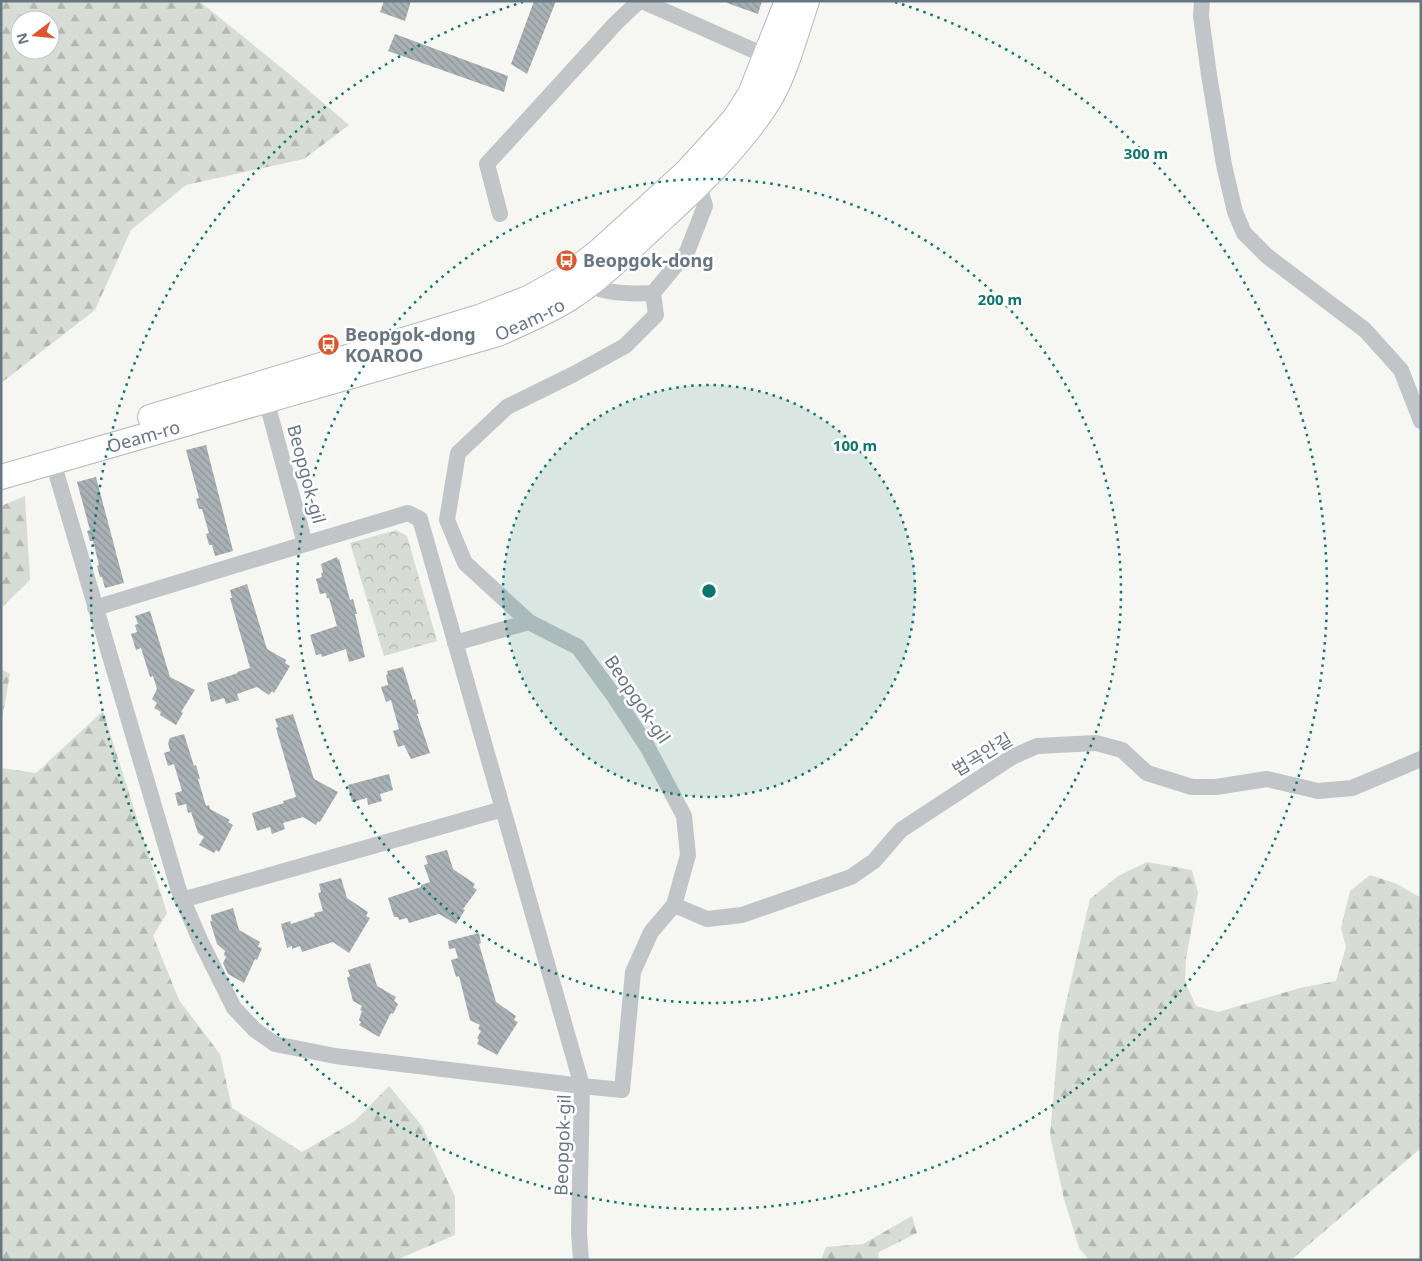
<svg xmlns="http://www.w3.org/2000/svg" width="1422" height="1261" viewBox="0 0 1422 1261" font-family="'Noto Sans','Noto Sans KR',sans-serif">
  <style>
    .forest { fill: url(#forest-firs); fill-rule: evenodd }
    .park { fill: url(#park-crowns) }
    .building { fill: url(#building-back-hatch) }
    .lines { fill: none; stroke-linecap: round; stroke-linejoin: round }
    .secondary-casing { stroke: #b4b9bd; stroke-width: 26 }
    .minor { stroke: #c1c5c8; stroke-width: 16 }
    .secondary { stroke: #fff; stroke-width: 24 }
    .ring { fill: none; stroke: #0f766e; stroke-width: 2.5; stroke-dasharray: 2.5 5 }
    .labels { text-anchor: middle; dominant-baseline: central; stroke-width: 5; stroke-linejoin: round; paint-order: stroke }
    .poi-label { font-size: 18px; font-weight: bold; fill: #667683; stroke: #fff; text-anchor: start }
    .street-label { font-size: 18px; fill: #667683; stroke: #fff }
    .centre { fill: #0f766e; stroke: #fff; stroke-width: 2.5 }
    .ring-label { font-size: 15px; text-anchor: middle; font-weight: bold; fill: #0f766e; stroke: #fff; stroke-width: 5; stroke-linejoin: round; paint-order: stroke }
  </style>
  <defs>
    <pattern id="forest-firs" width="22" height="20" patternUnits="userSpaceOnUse" patternTransform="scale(1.25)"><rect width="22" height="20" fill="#d7ddd4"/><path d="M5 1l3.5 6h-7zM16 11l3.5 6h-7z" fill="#b2b8b1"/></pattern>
    <pattern id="park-crowns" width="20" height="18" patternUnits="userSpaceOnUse" patternTransform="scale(1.25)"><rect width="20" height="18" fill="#d7ddd4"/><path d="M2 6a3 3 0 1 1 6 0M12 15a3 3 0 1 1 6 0" fill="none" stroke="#b2b8b1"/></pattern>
    <pattern id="building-back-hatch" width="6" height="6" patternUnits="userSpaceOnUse" patternTransform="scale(1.25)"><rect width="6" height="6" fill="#a9b1b5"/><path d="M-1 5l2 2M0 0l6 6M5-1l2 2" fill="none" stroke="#8d9599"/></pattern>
  </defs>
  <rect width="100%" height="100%" fill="#f6f6f3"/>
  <path class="forest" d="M1,1H199L293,77L349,125L304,159L186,185L131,230L95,310L1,383ZM20,20H50V50H20Z
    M25,496L30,580L1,608V506Z
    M1,669L10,674L1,724Z
    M103,711L167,913L153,936L179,1000L220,1054L232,1108L302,1152L355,1121L389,1086L422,1126L455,1197V1235L396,1260H1V768L36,773Z
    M1147,862L1192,870L1198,893L1186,958L1185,982L1196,1006L1218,1012L1300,988L1336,981L1346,947L1341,928L1350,891L1370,875L1397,884L1421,898V1148L1291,1260H1089L1079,1248L1064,1199L1050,1135L1059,1033L1090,899L1118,876Z
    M912,1216L917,1233L879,1252L878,1260H821L826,1247L863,1244Z"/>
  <path class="park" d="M396,530L407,536L437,641L384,656L350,543Z"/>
  <path class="building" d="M384,1H411L405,21L380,12Z
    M534,1H556L527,74L511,64Z
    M728,1H762L758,14L727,3Z
    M395,34L508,76L504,92L388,51Z
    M206,445L233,551L215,556L212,545H209L206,534L209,533L202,509H199L196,499L199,498L186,450Z
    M96,477L124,583L105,588L102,577H100L97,566L99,565L93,541H90L87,531L90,530L77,482Z
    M337,557L338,560L339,559L350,600L353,599L357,614H355L365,657L349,662L346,649L322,657L321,654L316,655L310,635L337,626L329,598H327L326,593L320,594L316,579L322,577L321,573L323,572L321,564Z
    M247,584L267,649L286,660L285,663L290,666L274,693L272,691L269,695L257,687L237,694L239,700L226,704L224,698L211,702L207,683L238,673L237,672L250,668L230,598H232L230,590Z
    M150,611L170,677L195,690L181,712L183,713L176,725L160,715L161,712L154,708L157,703L152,699L157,689L153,676L150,677L141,648L136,650L131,634L137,632L135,625L138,624L135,616Z
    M403,667L413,700L415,699L419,714H417L430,753L411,759L404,745L398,747L393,731L399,729L391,700L386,702L381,687L388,685L386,675L388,674L387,671Z
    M293,714L314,779L338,792L320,822L318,821L316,825L303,817L283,823L285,829L272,834L270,827L257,831L252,813L284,803L283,801L296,797L276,728L278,727L275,719Z
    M184,734L194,766L196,765L200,779H198L206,806L209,805L210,809L230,820L228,822L233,825L219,852L216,850L214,853L199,845L204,837L198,833L191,812L188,813L186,804L178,806L175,793L182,791L174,764L168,766L164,753L170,751L168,743L170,738Z
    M389,774L393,790L380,794L382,801L368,805L367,798L352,802L348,785Z
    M447,850L453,869L475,884L473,887L477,890L463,909L465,910L456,924L439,914L409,923L407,918L399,920L398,917H394L388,898L421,887V885L430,882L424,865L428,864L425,856Z
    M341,878L347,898L368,912L366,916L370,918L349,953L333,942L302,952L300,946L292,949V946L287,948L281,924L290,921L291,924L315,916L314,913L323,911L318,893L321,892L319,884Z
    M233,908L239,930L260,942L258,947L262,948L257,960L255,959L244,983L228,974L223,963L226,957L224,955L225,951L217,944L210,921H212L211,915Z
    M479,933L481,943L479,944L496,1002L516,1016L514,1020L518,1022L497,1055L477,1044L479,1040L477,1038L481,1031L478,1029L480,1025L470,1020L459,976L456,977L451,960L458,958L455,948L449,949L448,941Z
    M370,963L377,986L396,997L394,1001L398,1004L393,1014L391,1013L379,1037L359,1025L361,1022L359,1020L362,1011L360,1010L362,1006L353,1001L347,978L350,976L348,970Z"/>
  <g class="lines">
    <defs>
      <g id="secondary">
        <path d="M150,417L479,317L528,298L564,278L600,250L686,172L734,119L750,94L787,1"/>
        <path id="s1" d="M1,477L498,334C522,323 547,313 569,299C600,279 627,252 654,227C695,189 738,150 769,101C786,73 796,33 807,1"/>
      </g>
    </defs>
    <use href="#secondary" class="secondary-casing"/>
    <path class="minor" d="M642,1L766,56
      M1202,1L1201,16L1209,75L1224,165L1235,212L1244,233L1267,256L1365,330L1401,370L1421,421
      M500,214L487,164L615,24L639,1
      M583,279C597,295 634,294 653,293
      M53,462L179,891L200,940L234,1008L255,1030L275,1044L335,1056L582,1086L420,519L408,513L305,544L264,392
      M95,608L305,544
      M529,622L465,563L447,520L458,453L507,407L574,374L625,346L656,315L653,293L687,252L705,206L699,185L693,179
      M455,643L529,622L578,647L614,696L648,748L684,816L688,855L674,905L651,932L633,972L622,1090L582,1086L579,1233L581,1260
      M182,900L503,809
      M674,905L707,919L742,915L851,877L874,861L901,830L1012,757L1037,746L1096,743L1122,750L1147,773L1192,787H1216L1267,779L1318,791L1352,788L1421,759"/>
    <use href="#secondary" class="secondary"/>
  </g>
  <circle cx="709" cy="591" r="206" fill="#0f766e" fill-opacity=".12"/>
  <g class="ring">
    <circle cx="709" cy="591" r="206"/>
    <circle cx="709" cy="591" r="412"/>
    <path d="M895 2A618 618 0 1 1 523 2"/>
  </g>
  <defs>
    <symbol id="bus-disc" viewBox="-11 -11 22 22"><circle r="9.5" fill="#db582e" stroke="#fff"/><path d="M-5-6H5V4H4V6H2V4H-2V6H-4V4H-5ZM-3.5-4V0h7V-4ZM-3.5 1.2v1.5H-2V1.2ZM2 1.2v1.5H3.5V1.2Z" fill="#fff"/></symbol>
  </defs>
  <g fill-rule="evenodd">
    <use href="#bus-disc" x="554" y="248" width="25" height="25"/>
    <use href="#bus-disc" x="316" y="332" width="25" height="25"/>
  </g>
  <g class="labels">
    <g class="poi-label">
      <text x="583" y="260">Beopgok-dong</text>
      <text x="345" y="334">Beopgok-dong<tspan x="345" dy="21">KOAROO</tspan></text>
    </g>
    <g class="street-label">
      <text stroke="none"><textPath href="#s1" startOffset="552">Oeam-ro</textPath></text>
      <text stroke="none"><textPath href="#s1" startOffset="148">Oeam-ro</textPath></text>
      <text transform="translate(307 474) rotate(75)">Beopgok-gil</text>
      <text transform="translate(638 699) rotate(56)">Beopgok-gil</text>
      <text transform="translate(982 754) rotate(-31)">법곡안길</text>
      <text transform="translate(562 1145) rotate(-88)">Beopgok-gil</text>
    </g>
  </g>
  <circle cx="709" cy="591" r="8" class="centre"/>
  <g class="ring-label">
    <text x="1146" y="159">300 m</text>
    <text x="1000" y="305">200 m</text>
    <text x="855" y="451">100 m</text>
  </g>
  <rect width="1422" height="1261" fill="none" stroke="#667683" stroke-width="5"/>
  <g transform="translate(35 35) rotate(254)"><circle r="24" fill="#ffffff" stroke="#c2c8cd"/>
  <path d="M0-4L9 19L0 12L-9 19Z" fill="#db582e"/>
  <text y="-8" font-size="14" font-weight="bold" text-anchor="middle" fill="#667683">N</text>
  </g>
</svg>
